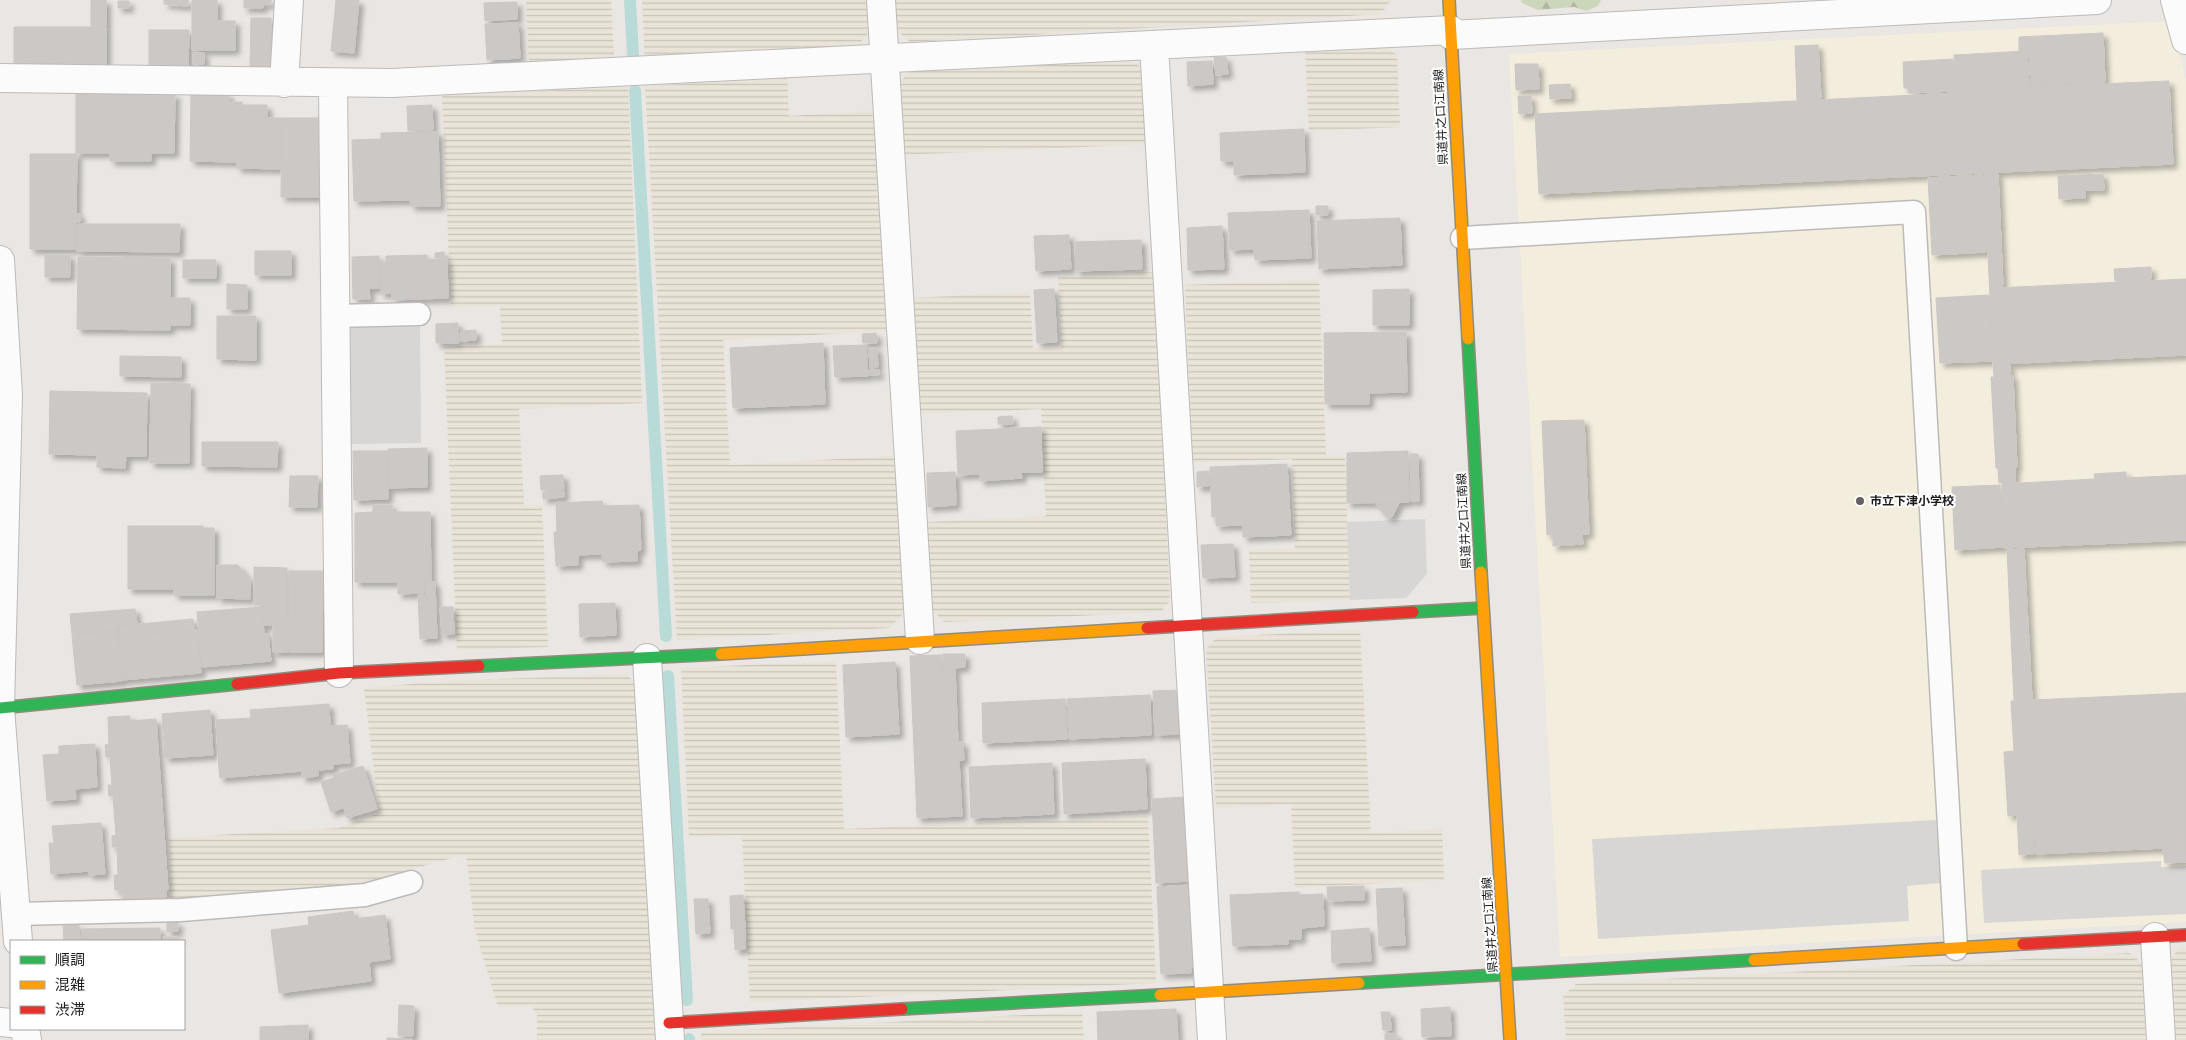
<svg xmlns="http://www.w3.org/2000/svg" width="2186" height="1040" viewBox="0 0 2186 1040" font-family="Helvetica,'Noto Sans JP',sans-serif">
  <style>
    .education { fill: #f3edde }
    .farmland { fill: url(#farmland-rules) }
    .forest { fill: url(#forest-firs) }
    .parking { fill: #d7d6d4 }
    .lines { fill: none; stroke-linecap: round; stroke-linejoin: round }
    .stream { stroke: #b9dbd8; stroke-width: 12 }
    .building { fill: #ccc8c6; stroke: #ccc7c5; filter: url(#shadow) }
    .lane-casing { stroke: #bcbbba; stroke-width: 25 }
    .street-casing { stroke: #bcbbba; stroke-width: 30 }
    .fast-casing { stroke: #918c7d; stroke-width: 14 }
    .slow-casing { stroke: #918c7d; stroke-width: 14 }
    .jam-casing { stroke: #918c7d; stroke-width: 14 }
    .lane { stroke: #fcfbfb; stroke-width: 22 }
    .street { stroke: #fcfbfb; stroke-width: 28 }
    .fast { stroke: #30b455; stroke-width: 11 }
    .slow { stroke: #ff9f0a; stroke-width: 11 }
    .jam { stroke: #e5322d; stroke-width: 11 }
    .poi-dot { fill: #636261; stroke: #fff; stroke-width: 2 }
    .labels { text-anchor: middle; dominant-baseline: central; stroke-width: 4; stroke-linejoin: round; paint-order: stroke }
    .street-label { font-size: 12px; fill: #1b1b1b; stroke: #fff }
    .poi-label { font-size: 12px; font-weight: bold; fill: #1b1b1b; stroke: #fff; text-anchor: start }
  </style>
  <defs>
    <pattern id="farmland-rules" width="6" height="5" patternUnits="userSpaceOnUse" patternTransform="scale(1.25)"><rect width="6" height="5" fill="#e9e4d7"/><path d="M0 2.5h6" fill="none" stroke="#c7c3b8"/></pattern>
    <pattern id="forest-firs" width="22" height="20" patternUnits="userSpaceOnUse" patternTransform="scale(1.25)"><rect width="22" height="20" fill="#ccd6ba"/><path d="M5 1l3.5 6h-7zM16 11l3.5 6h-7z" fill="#afb79f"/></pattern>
    <filter id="shadow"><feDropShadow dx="4.5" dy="4.5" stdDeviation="2.5" flood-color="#0004"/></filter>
  </defs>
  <rect width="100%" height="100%" fill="#e9e6e3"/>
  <path class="education" d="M2171,21L2186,80V922L1560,957L1509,54Z"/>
  <path class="farmland" d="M526,0H611L614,58L529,62Z
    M642,0H868L870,31L854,50L645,62Z
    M892,0H1391L1381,14L910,42L894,28Z
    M1383,44L1397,55L1400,127L1309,131L1305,48Z
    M1131,58L1144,71L1147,144L902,155L899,84L912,68Z
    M787,78L789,116L875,111L888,331L723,340L730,465L895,456L904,613L889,628L677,640L645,86Z
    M628,87L642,403L519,409L524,505H542L548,647L457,650L444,347L502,344L500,305L451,307L442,95Z
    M1155,272L1170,601L1161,612L944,622L930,607L927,522L1046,516L1041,409L918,414L913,298L1030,292L1033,349L1061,348L1058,276Z
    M1319,280L1326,455H1345L1350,600L1251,603L1249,550L1295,548L1292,459L1192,463L1185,285Z
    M1360,630L1371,833L1442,829L1444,880L1295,888L1291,804L1216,808L1206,649L1217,637Z
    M836,661L844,829L1148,816L1156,983L750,1002L742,835L689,837L681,668Z
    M627,674L636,685L659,1040H537V1014L531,1006L498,1007L475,931L466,854L359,884L170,900L169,838L338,828L379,813L364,688L447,681Z
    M2179,948H2186V1040H2174L2169,962Z
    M2130,953L2142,964L2146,1040H1566L1563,996L1576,984Z
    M1082,1012L1084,1040H701V1032Z"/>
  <path class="forest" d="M1521,0H1601L1598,6L1586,11L1574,7L1538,10L1522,3Z"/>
  <path class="parking" d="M420,327L421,443L351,444L350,328Z
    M1425,519L1427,574L1406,598L1350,600L1347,522Z
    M1936,820L1940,883L1907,886L1909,921L1598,939L1592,839Z
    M2161,861V867L2186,866V914L1984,923L1981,870Z"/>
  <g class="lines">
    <path class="stream" d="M630,0L633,55
      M635,91L666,636
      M668,676L687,1000
      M689,1039V1040"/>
  </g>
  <path class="building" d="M91,0H106V26H91Z
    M164,0H188V6L164,4Z
    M192,0H217V21H235V50H192Z
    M244,0H271V4H263V8H244Z
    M336,0H359L354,53L331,51Z
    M118,1H129V8H118Z
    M517,2V19L485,21L484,3Z
    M251,18H271V67H250Z
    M518,23L520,58L487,60L485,24Z
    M14,27H106V64H14Z
    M149,30H189L188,68H149Z
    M2103,33L2105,82L2031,85L2029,50L2019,51V37Z
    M1818,45L1821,98L1797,100L1795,46Z
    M2027,51L2029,87L2169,81L2173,164L1539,194L1535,114L1956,93L1954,55Z
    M193,53H204V64H193Z
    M1214,57H1226L1228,74L1216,75Z
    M1953,59L1954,91L1909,93L1908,88H1904L1903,62Z
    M1212,61L1213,84L1188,86L1187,62Z
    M1515,64H1538L1539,89L1516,90Z
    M1570,84L1571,98L1550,99L1549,85Z
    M76,93L175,94L174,153H151V161H110V153H76Z
    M191,93L229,94V102H242V105H267V118H281V169L237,168V162L190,161Z
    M1518,96H1531L1532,113L1519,114Z
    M432,105L433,130L408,131L407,106Z
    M282,118H321V197H281Z
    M1304,129L1305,172L1234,175V161H1221L1220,133Z
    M438,132L440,206H411L410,200L354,201L352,140L381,139V133Z
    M30,154H77L76,214H80V222H76V249H30Z
    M1998,174L2003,286L1995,287L1999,366L2010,365V376H2013L2017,467H2015V482L1999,483L1998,468H1996L1991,377H1994L1984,175Z
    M2103,174L2104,190H2085V198L2059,199L2058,176Z
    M1983,175L1986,252L1932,255L1928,178Z
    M1316,206H1328V215H1316Z
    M1309,210L1311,258L1255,260L1254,249L1230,250L1228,213Z
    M1400,218L1402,265L1319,269L1317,221Z
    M78,224H180L179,252L77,251Z
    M1222,226L1224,269L1188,270L1187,228Z
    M1069,235L1071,269L1036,271L1034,236Z
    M1141,240L1142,269L1076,271L1075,242Z
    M255,251H291V275H255Z
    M444,252V258H435V253Z
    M45,255H70V277H45Z
    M427,255V260L447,259L448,298L392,300V293L381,294L380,262H386V256Z
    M379,256L380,288H369L370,299H353L352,257Z
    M78,257L170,258V330L77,329Z
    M183,260H216V278H183Z
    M2151,267V279L2115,281L2114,269Z
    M2186,279V355L2000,364L1996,288Z
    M227,284L247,285V309H227Z
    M1054,289L1057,342L1037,343L1034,290Z
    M1409,289V325H1373V290Z
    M1989,295L1992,361L1940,363L1936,298Z
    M171,298H190V325H171Z
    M217,316H256V360L217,359Z
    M458,323L459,343H436V324Z
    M476,330V340L461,341V331Z
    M1406,332L1407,392L1369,393V404H1325L1324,333Z
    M876,333L877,343H863L862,334Z
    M823,343L825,404L733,408L730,348Z
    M866,345L868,376L835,377L833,346Z
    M869,348H877L878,367L870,368Z
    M120,356L181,357V377L120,376Z
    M869,370H879V375H869Z
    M151,383L190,384L189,463H150Z
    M50,391L147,393L146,456H126L125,468L97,467V455L49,454Z
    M1012,416L1013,424H998V417Z
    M1584,420L1589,534H1582L1583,544L1553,546V535H1547L1542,421Z
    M1041,427L1042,472H1021L1022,478L980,481V474L958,475L956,431Z
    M202,442H278L277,467L202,466Z
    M427,448V487L389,488L388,449Z
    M353,451H388V499L354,500Z
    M1408,451L1409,502L1347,503V453Z
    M1410,454H1418L1419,501H1411Z
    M1287,464L1291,535L1243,537V525L1216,526V517H1212L1210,467Z
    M1209,471V486L1197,487V472Z
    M955,472L956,505L928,507L927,473Z
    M2126,472V478L2186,475V540L2004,548L2002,484L2095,479L2094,474Z
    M563,475L564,490H541L540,476Z
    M290,476H318L317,507H289Z
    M2000,485L2003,547L1955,550L1952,487Z
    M564,491V497L543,499V492Z
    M602,501L603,506L639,505L641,550L637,551V561L603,562L602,554L578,555V565L556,566L554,532H557L556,503Z
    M1399,503L1392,517H1387L1376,504Z
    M373,505H392V512H430L431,582H424V593L398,594V582H355V513L373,512Z
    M128,526H203V528H214V595H174V589H128Z
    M1233,544L1235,577L1203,578L1201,545Z
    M2024,549L2032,699L2014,700L2007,550Z
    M217,565H238L250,580V599L217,598Z
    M254,567L287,568V617H264V605H254Z
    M289,571H323L322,652H289Z
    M425,582H435L437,638L420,639L418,595H426Z
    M615,603L616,635L580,637L579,604Z
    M262,607L264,634H268L271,661L202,667L197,612Z
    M440,607H453L454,634H442Z
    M135,609L137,623L117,625V630L72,634L70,614Z
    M264,618H288V625H264Z
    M193,619L194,630L119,636L118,626Z
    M273,625H288V652H273Z
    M197,630L201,673L122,680L119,637Z
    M117,631L122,681L77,685L72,635Z
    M943,654H965V667L944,669Z
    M942,655V670L955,669L958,742H963L964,760H959L962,816L917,818L910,656Z
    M895,662L899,734L846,737L843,665Z
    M1181,690L1183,734L1155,735L1153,691Z
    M2186,693V697L2028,705L2034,854L2019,855L2017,815L2008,816L2004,752L2014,751L2011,701Z
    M1150,695L1151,735L1069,739L1067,699Z
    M2186,698V847L2036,854L2029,706Z
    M1065,699L1067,739L983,743L982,703Z
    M329,704L330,726L347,725L350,763L333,764V769L318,770V776L302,778V771L255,775L254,766L219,769L216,720L251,718L250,710Z
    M210,710L213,755L165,758L162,714Z
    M130,716V721L156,719L168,890L120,894V890H115L114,875H118L117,847H112V836L116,835L113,796H109L108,785H112L110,757H106L105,745L109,744L108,717Z
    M95,744L97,787L75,789L76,799L47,801L43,755L59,754V746Z
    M1145,759L1147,809L1064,814L1062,763Z
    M1052,763L1054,814L971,818L969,767Z
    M254,766V775L220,778L219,769Z
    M363,766L377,809L347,818L333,775Z
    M333,778L343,808L331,812L321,782Z
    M1185,797L1189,881L1156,883L1152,799Z
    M101,823L105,874L89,875V871L51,874L49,843H54L52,826Z
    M2186,848V862L2165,863L2163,849Z
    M1192,885L1196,967H1191V973L1161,974L1157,887Z
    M1364,886V900L1328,901L1327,887Z
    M1402,888L1405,945L1379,946L1376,889Z
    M166,891V897L124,900L123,895Z
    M1299,892V895L1323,894L1324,926L1301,928V939H1288V944L1233,946L1230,895Z
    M743,895L745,928L731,929L730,896Z
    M694,899H708L710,933L696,934Z
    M353,911L354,919L385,915L390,959L369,962L371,981L279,993L271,930L309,925L308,917Z
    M167,922H178V931L167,932Z
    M79,925L80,941H64L63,926Z
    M160,928V941H82V929Z
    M1369,928L1371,961L1332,963L1331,931Z
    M745,929V949L735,950L734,930Z
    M163,937H178V941H163Z
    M399,1005L414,1006L413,1036H398Z
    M1450,1007L1451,1036L1422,1037L1421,1009Z
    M1176,1009L1178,1040H1098L1097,1012Z
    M1381,1012H1390L1391,1030H1383Z
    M308,1025V1040H260V1027Z
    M1385,1034H1396L1397,1040H1385Z
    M387,1038L412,1039V1040H387Z"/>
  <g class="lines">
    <defs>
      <path id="lane" d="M1462,238L1914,212L1956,949
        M335,316L419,314
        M16,914L181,910L365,895L411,882"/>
      <path id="street" d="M881,0L920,640
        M2175,0L2186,40
        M1451,35L2097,0
        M1154,45L1212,1040
        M0,78L392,83L1451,30
        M284,83L289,0
        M333,84L339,673
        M0,260L8,395L0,708L18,941
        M647,658L670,1040
        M2155,937L2161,1040
        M0,1022L11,1023
        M25,1029L27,1040"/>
      <path id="fast" d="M1468,339L1481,572
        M1413,612L1483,608
        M479,666L721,654
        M0,708L237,684
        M1359,983L1754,960
        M902,1009L1160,995"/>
      <path id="slow" d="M1449,0L1468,339
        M1481,572L1510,1040
        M721,654L1147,628
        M1754,960L2023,944
        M1160,995L1359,983"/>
      <path id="jam" d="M1147,628L1413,612
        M237,684L339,673L479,666
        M2023,944L2186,935
        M669,1023L902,1009"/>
    </defs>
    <use href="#lane" class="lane-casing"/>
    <use href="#street" class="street-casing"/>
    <use href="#fast" class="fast-casing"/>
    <use href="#slow" class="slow-casing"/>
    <use href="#jam" class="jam-casing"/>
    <use href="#lane" class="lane"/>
    <use href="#street" class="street"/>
    <use href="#fast" class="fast"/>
    <use href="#slow" class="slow"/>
    <use href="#jam" class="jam"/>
  </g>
  <circle class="poi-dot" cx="1860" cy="501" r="5"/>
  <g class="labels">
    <g class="street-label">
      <text transform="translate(1441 117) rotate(-93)">県道井之口江南線</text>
      <text transform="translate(1464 521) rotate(-93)">県道井之口江南線</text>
      <text transform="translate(1490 925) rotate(-94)">県道井之口江南線</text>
    </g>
    <g class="poi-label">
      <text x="1870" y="501">市立下津小学校</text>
    </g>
  </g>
  <rect x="10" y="940" width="175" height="90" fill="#ffffff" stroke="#a4a4a4"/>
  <rect x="20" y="956" width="25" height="8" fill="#30b455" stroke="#a4a4a4"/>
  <text x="55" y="965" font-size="15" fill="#1b1b1b">順調</text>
  <rect x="20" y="981" width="25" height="8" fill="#ff9f0a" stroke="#a4a4a4"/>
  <text x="55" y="990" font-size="15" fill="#1b1b1b">混雑</text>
  <rect x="20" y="1006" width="25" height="8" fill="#e5322d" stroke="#a4a4a4"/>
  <text x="55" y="1015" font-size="15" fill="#1b1b1b">渋滞</text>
</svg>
